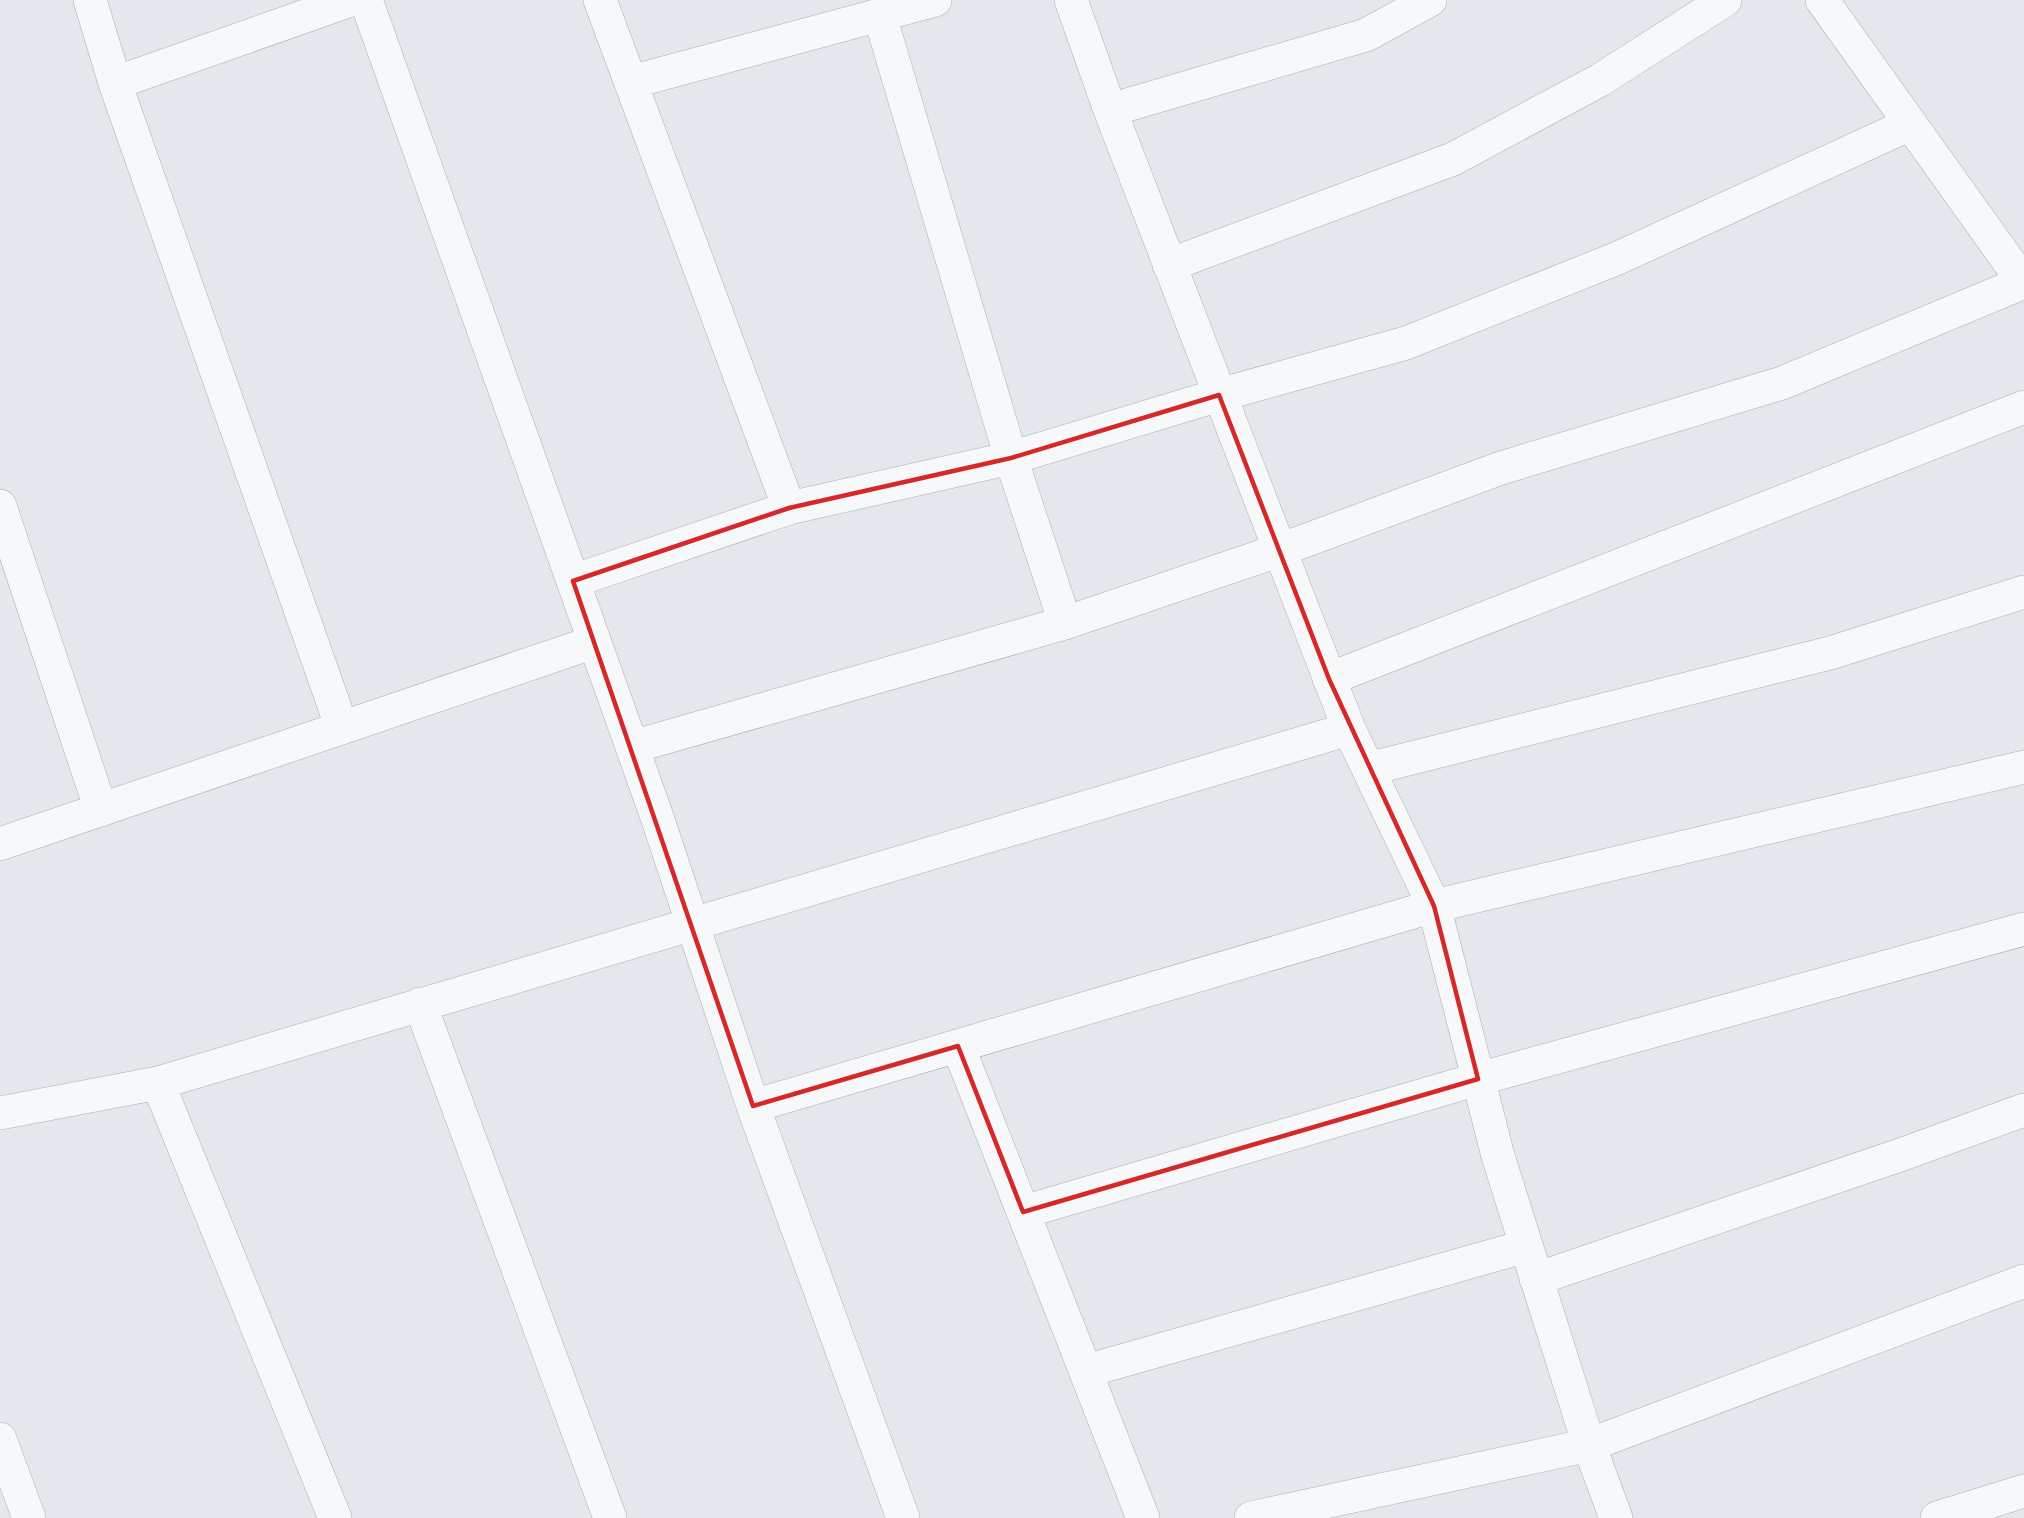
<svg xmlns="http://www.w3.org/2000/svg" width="2024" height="1518" viewBox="0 0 2024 1518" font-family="Overpass,sans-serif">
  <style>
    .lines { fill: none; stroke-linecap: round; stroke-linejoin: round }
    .minor-casing { stroke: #a9aeb7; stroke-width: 34 }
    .minor { stroke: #f7f8fa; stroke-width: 33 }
    .marked { fill: none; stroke: #d62828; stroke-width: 4.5; stroke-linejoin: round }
  </style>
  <rect width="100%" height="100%" fill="#e4e7ec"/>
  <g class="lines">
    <defs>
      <path id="minor" d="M90,0L115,83L342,728
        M366,0L657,817L753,1106L903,1518
        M600,0L789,508
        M1822,0L2024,283
        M880,16L1011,458L1065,623
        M631,82L935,0
        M115,83L351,0
        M1110,110L1366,35L1430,0
        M1169,265L1453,159L1600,80L1725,0
        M0,506L101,810
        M573,581L789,508L1011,458L1219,395L1406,343L1618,258L1908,125
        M1329,679L2024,407
        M1349,729L1434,906L1498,1156L1589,1445L2024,1281
        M632,747L1065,623L1280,550L1501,468L1782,383L2024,282
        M1368,769L1830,653L2024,592
        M0,844L594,642
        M420,1004L610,1518
        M958,1046L1143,1518
        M158,1083L335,1518
        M753,1106L1434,906L2024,767
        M0,1113L158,1083L1349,729L1110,110L1071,0
        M1023,1212L1478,1079L2024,929
        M1536,1279L1903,1154L2024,1110
        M1086,1371L1526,1246
        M0,1439L29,1518
        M1251,1518L1589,1445L1616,1518
        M1937,1518L2024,1491"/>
    </defs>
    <use href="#minor" class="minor-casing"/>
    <use href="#minor" class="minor"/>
  </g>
  <path class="marked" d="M1219,395L1329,679L1434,906L1478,1079L1023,1212L958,1046L753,1106L573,581L789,508L1011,458Z"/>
</svg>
